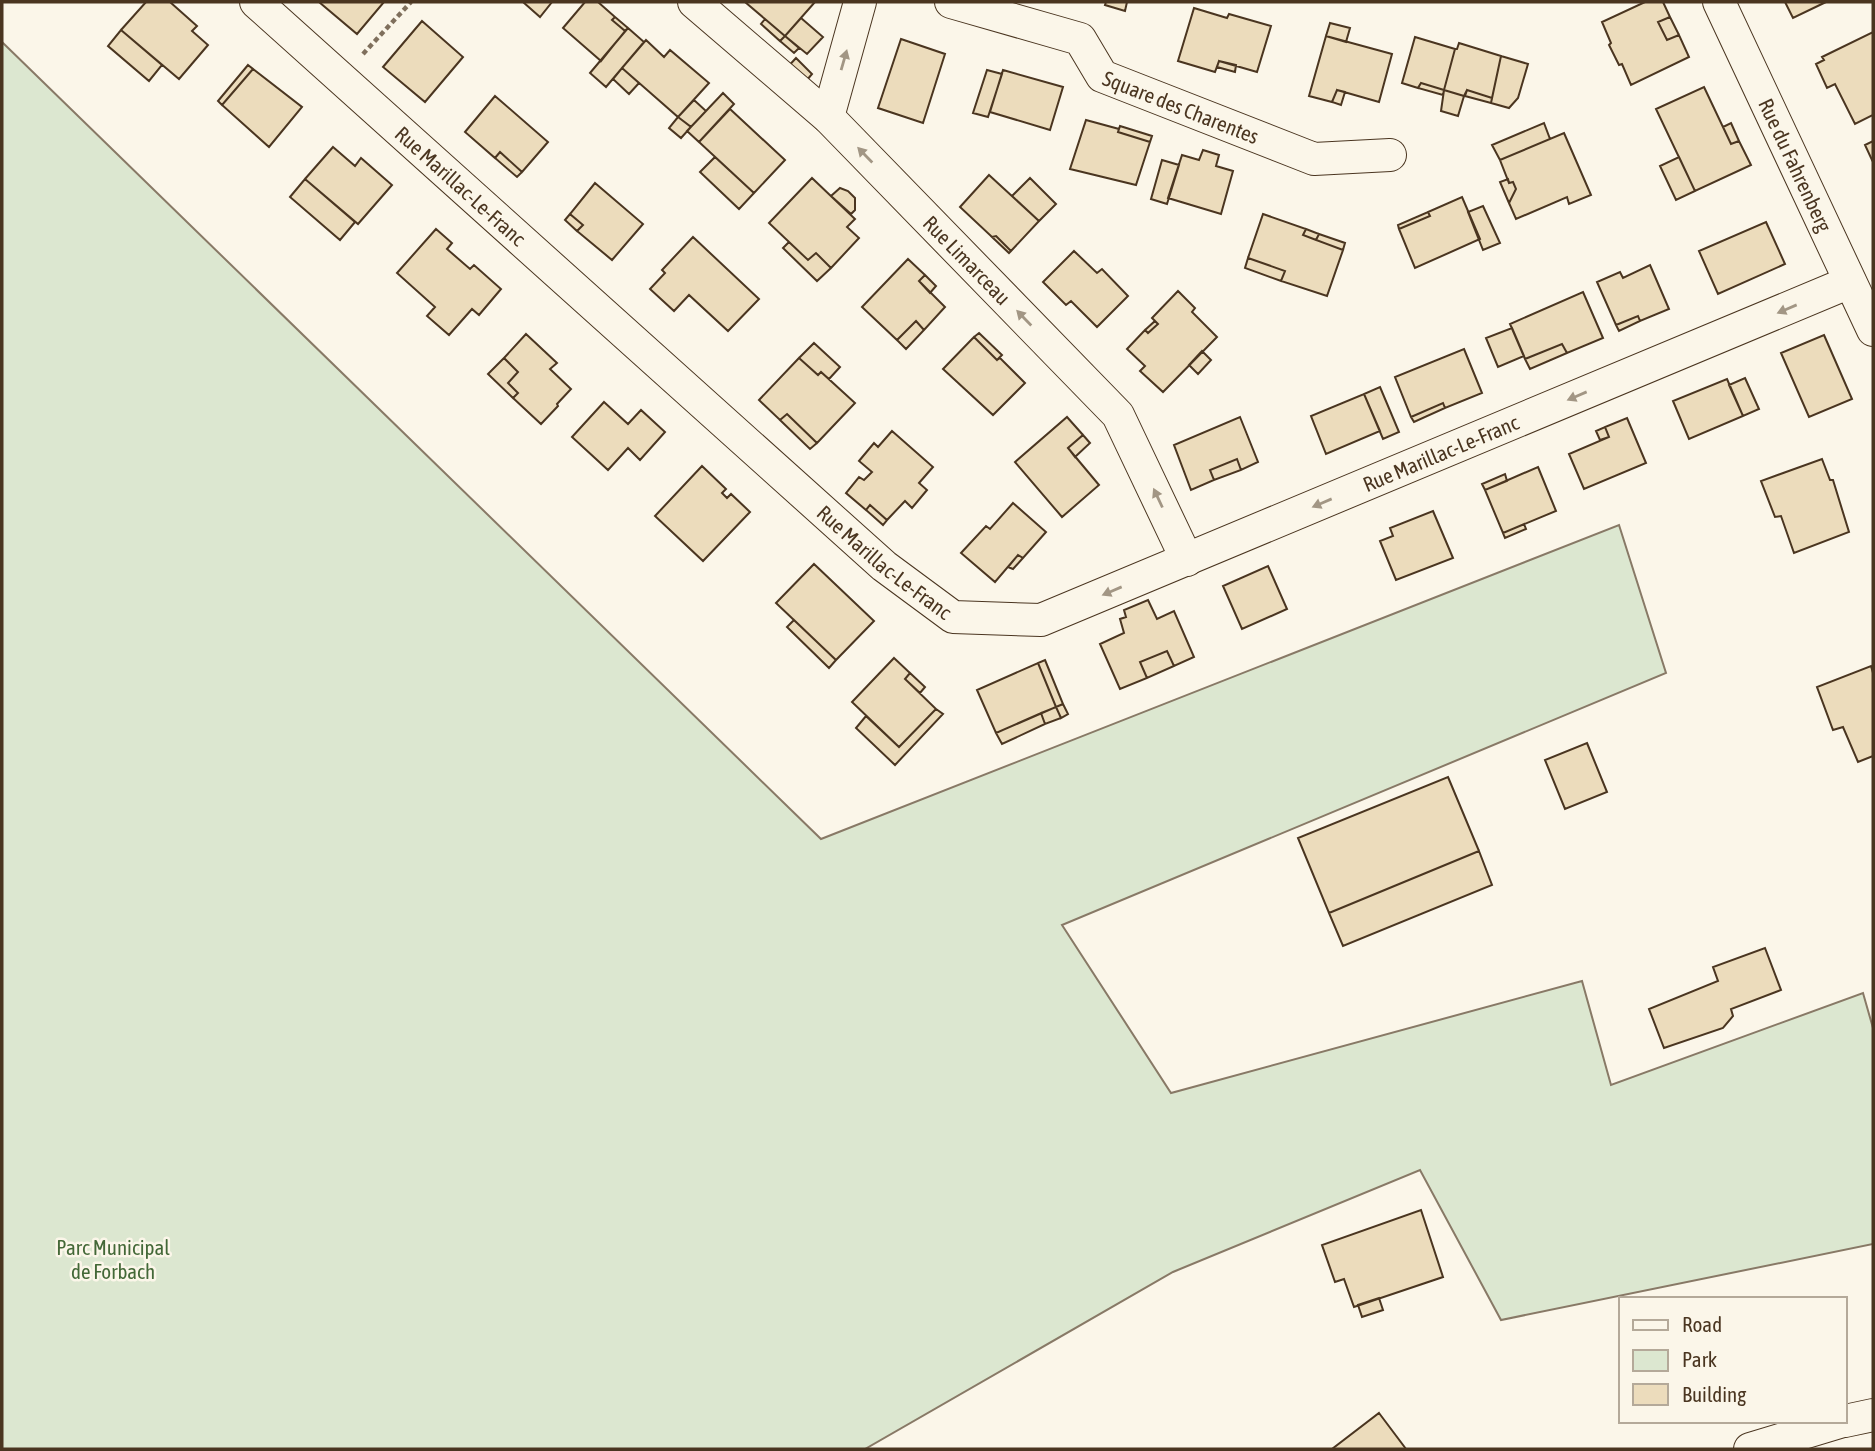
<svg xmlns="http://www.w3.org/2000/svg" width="1875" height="1451" viewBox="0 0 1875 1451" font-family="'Asap Condensed',sans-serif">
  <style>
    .green { fill: #dce7d0; stroke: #887966; stroke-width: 2 }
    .building { fill: #ecdcbc; stroke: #4a3520; stroke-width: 2 }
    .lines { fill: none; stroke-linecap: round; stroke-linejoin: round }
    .street-casing { stroke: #4a3520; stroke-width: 34 }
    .path { stroke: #7f6f5c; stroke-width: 4.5; stroke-dasharray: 5 3.5; stroke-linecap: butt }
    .street { stroke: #fbf6e9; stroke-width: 32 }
    .oneway { fill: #a29684 }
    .labels { text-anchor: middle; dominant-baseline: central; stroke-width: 5; stroke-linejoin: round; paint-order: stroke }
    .street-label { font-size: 21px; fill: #4a3520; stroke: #fbf6e9 }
    .park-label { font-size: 21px; fill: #436837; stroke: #fbf6e9 }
  </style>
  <rect width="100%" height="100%" fill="#fbf6e9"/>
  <path class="green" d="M2,42L821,839L1619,525L1666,673L1062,925L1171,1093L1582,981L1611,1085L1863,993L1873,1028V1244L1501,1320L1420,1170L1173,1272L865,1449H2Z"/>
  <path class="building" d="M146,2H170L197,26L192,31L208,45L179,79L121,30Z
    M319,2H384L357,34Z
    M523,2H552L540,17Z
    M585,2H598L615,17L612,20L625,31L601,61L563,28Z
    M745,2H815L785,36Z
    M1106,2H1127L1125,11L1105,5Z
    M1645,2H1663L1670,17L1658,22L1667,40L1679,35L1689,57L1631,85L1622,64L1619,65L1609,45L1611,43L1602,22Z
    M1785,2H1826L1793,18Z
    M1194,8L1227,18L1229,14L1271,26L1257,72L1219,61L1215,72L1178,61Z
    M615,17L628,28L625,31L612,20Z
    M1670,17L1679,35L1667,40L1658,22Z
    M801,18L823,37L807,54L785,36Z
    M765,19L785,36L780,41L761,24Z
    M422,21L463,57L425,102L383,67Z
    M1330,23L1350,28L1346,42L1326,36Z
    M628,28L644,42L606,87L590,73Z
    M121,30L162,65L149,81L108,46Z
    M1873,32V115L1855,124L1835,84L1827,88L1816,64L1824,60L1822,57Z
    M785,36L799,48L794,53L780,41Z
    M1326,36L1392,54L1379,102L1337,90L1332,102L1309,96Z
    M1415,37L1455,49L1444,90L1421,83L1418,88L1402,83Z
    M901,39L945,54L923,123L878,108Z
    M646,40L664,57L670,50L709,83L678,117L622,68Z
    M1459,43L1501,56L1492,98L1467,90L1464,96L1444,90L1455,49H1457Z
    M1501,56L1528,64L1518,98L1509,108L1491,103Z
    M796,58L812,74L802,86L784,71Z
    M1219,61L1236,65L1235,72L1217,67Z
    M248,65L253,69L222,105L218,101Z
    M622,68L639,83L629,94L613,79Z
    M253,69L302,107L269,147L222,105Z
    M987,70L1002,74L988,117L973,113Z
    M1003,70L1063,87L1050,130L990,112Z
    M1421,83L1444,90L1443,95L1418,88Z
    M1704,87L1731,144L1739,141L1751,165L1695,191L1656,109Z
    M1337,90L1345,92L1341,105L1332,102Z
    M1444,90L1464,96L1458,116L1441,111Z
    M1467,90L1492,98L1491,103L1465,96Z
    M723,93L734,104L699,142L687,131Z
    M495,96L548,142L522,172L500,152L495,158L465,132Z
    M694,100L706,111L691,127L678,117Z
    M730,109L785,160L754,193L699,142Z
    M678,117L691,127L681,138L669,128Z
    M1086,120L1119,129L1118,132L1150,142L1136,185L1070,169Z
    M1544,123L1550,139L1500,160L1492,145Z
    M1731,123L1739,141L1731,144L1723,127Z
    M1120,126L1152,136L1150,142L1118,132Z
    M1564,133L1591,195L1569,204L1567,197L1516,219L1509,203L1516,189L1513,182L1509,183L1500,160Z
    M1873,141V159L1872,160L1865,145Z
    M333,147L355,166L361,158L392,185L358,224L305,179Z
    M1203,150L1219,155L1216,166L1233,171L1221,214L1168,198L1182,155L1199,160Z
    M500,152L522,172L517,177L495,158Z
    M715,157L754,193L739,209L700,172Z
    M1679,157L1695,191L1676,200L1660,166Z
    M1162,160L1179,165L1167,204L1151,199Z
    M989,175L1039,221L1011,251L996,236L992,237L960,207Z
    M812,178L855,219L847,227L859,238L831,268L816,253L808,260L769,223Z
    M1030,178L1056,204L1039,221L1012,196Z
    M305,179L355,222L340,240L290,197Z
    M1508,179L1509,183L1513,182L1516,189L1509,203L1500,182Z
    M595,183L643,224L612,260L577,231L583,225L570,214Z
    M840,188L848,191L855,198V210L851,214L831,196Z
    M1462,197L1480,239L1415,268L1399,229L1430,216L1428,212Z
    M1483,206L1500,243L1483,250L1468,212Z
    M1428,212L1430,216L1399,229L1398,225Z
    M570,214L583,225L577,231L565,220Z
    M1263,214L1306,229L1303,235L1343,250L1327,296L1281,281L1285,271L1248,258Z
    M1766,222L1785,264L1718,294L1699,251Z
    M436,229L452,243L447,249L470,269L474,265L501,289L479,315L472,309L449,335L427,316L435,307L397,273Z
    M1306,229L1319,234L1316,240L1303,235Z
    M1319,234L1345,243L1343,250L1316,240Z
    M996,236L1011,251L1009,253L992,237Z
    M693,237L759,299L728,331L689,295L674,311L650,289L665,273L662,270Z
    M789,242L808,260L816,253L831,268L817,281L783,248Z
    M1074,251L1097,273L1102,269L1128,296L1097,327L1071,301L1066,305L1043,282Z
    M1248,258L1285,271L1281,281L1245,268Z
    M908,259L925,275L919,281L945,307L924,330L916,321L897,340L862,307Z
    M1650,265L1669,309L1640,321L1638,316L1616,325L1597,282L1620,272L1623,278Z
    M925,275L936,286L930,293L919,281Z
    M1178,291L1195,308L1192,312L1217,337L1163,392L1140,371L1145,366L1127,349L1145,330L1148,333L1158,324L1152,318Z
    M1583,292L1603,338L1567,353L1562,344L1525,359L1510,324Z
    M1638,316L1640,321L1619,331L1616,325Z
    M916,321L924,330L906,349L897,340Z
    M1155,321L1158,324L1148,333L1145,330Z
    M1512,328L1524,356L1498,367L1486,338Z
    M979,333L1002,355L997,360L974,337Z
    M526,334L557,363L550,369L571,389L557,404L558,406L541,424L513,398L518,393L508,383L518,372L504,358Z
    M1824,335L1852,399L1809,417L1781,353Z
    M974,337L997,360L1000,358L1025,383L993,415L943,369Z
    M814,343L840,367L829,379L821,372L818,375L799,358Z
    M1562,344L1567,353L1530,369L1525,359Z
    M1464,349L1482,393L1445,408L1443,403L1411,417L1395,377Z
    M1202,351L1211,360L1198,374L1189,365Z
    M504,358L518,372L508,383L518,393L513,398L488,374Z
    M799,358L818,375L821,372L855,403L817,443L787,414L780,420L759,400Z
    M1745,378L1759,409L1743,416L1729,385Z
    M1727,379L1743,416L1689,439L1673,401Z
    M1380,387L1399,432L1383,439L1364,394Z
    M1364,394L1380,431L1326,454L1311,416Z
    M604,402L628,424L641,410L665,432L640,460L628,448L608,470L572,437Z
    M1443,403L1445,408L1414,422L1411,417Z
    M787,414L817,443L810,449L780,420Z
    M1067,417L1083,435L1068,448L1099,485L1062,517L1015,462Z
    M1240,417L1258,462L1241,470L1237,459L1210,470L1214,480L1191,490L1174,445Z
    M1627,418L1646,463L1584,489L1569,454L1609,437L1605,427Z
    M1605,427L1609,437L1600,440L1596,431Z
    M892,431L933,467L919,483L927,490L912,508L905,501L887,520L870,505L866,510L846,493L859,477L864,480L872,472L859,461L874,443L878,447Z
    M1083,435L1090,443L1075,457L1068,448Z
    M1237,459L1241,470L1214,480L1210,470Z
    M1822,459L1830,480H1833L1849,532L1794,553L1781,516L1775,517L1761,481Z
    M702,466L726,489L722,493L727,498L731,494L750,512L703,561L655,516Z
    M1538,467L1556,511L1503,533L1485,490Z
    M1505,474L1507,481L1485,490L1482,484Z
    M1013,503L1046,532L1023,558L1018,555L995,582L961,553L986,526L990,529Z
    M870,505L887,520L883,525L866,510Z
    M1433,511L1453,558L1396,580L1380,541L1393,536L1390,528Z
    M1524,524L1526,529L1505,538L1503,533Z
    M1018,555L1023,558L1013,569L1008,567Z
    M814,564L874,621L836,660L776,603Z
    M1268,566L1287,609L1242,629L1223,586Z
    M1148,600L1157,619L1174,611L1194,657L1174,666L1167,651L1140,662L1147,678L1120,689L1100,644L1124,633L1120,619L1126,617L1124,610Z
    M794,620L836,660L829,668L787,627Z
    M1167,651L1174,666L1147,678L1140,662Z
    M894,658L910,673L905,679L936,709L899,747L852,702Z
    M1045,660L1063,704L1056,707L1038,663Z
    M1038,663L1056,707L996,733L977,690Z
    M1871,666L1873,673V756L1858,762L1843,727L1833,730L1817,687Z
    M910,673L925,687L920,693L905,679Z
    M1063,704L1068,714L1061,718L1056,707Z
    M1056,707L1061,718L1045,724L1041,713Z
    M936,709L943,714L895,765L856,728L866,716L899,747Z
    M1041,713L1045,724L1002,744L996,733Z
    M1587,743L1607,792L1565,809L1545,760Z
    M1448,777L1479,851L1329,913L1298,838Z
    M1479,851L1492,885L1343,946L1329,913Z
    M1765,948L1781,990L1731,1009L1733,1016L1723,1028L1664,1048L1649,1009L1718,981L1713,967Z
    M1421,1210L1443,1277L1354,1307L1344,1279L1335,1282L1322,1245Z
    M1379,1298L1383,1310L1362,1317L1358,1305Z
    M1379,1413L1406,1449H1332Z"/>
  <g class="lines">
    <defs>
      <g id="street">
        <path id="s1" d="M256,2L884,566L953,617L1041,620L1850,282"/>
        <path id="s2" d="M694,2L828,117L1118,415L1187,560"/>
        <path id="s3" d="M951,2L1080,39L1102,76L1314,159L1390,155"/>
        <path id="s4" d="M1719,2L1873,330"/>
        <path d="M828,117L860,2"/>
        <path d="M1845,1421L1873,1415"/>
        <path d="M1750,1449L1843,1421"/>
      </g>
    </defs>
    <use href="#street" class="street-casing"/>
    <path class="path" d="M363,54L411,2"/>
    <use href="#street" class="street"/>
  </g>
  <defs><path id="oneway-solid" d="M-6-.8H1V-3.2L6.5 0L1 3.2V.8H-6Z" transform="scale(1.75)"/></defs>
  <g class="oneway">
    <use href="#oneway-solid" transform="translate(844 60) rotate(-74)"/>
    <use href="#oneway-solid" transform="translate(865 155) rotate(-134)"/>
    <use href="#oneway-solid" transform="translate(1787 309) rotate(157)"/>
    <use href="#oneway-solid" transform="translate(1024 318) rotate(-134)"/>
    <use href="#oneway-solid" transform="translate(1577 396) rotate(157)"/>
    <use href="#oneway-solid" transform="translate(1158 498) rotate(-115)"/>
    <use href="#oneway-solid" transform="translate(1322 503) rotate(157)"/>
    <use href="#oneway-solid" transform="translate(1112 591) rotate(157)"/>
  </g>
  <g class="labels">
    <g class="street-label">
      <text stroke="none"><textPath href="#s3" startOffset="262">Square des Charentes</textPath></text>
      <text stroke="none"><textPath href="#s4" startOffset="180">Rue du Fahrenberg</textPath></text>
      <text stroke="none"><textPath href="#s1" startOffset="275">Rue Marillac-Le-Franc</textPath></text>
      <text stroke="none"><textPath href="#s2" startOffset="376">Rue Limarceau</textPath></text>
      <text stroke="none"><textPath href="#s1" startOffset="1451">Rue Marillac-Le-Franc</textPath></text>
      <text stroke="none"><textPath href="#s1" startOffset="842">Rue Marillac-Le-Franc</textPath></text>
    </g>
    <g class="park-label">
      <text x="113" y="1247">Parc Municipal<tspan x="113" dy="24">de Forbach</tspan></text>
    </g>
  </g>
  <rect width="1875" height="1451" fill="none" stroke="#4a3520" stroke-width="7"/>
  <rect x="1619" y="1297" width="228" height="126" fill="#fbf6e9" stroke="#b4a999" stroke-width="2"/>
  <rect x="1633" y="1320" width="35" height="10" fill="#fbf6e9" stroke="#b4a999" stroke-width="2"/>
  <text x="1682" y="1332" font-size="21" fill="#4a3520">Road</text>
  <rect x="1633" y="1350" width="35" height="21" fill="#dce7d0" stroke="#b4a999" stroke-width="2"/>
  <text x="1682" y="1367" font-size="21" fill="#4a3520">Park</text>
  <rect x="1633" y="1384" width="35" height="21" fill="#ecdcbc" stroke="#b4a999" stroke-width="2"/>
  <text x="1682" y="1402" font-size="21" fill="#4a3520">Building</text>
</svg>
